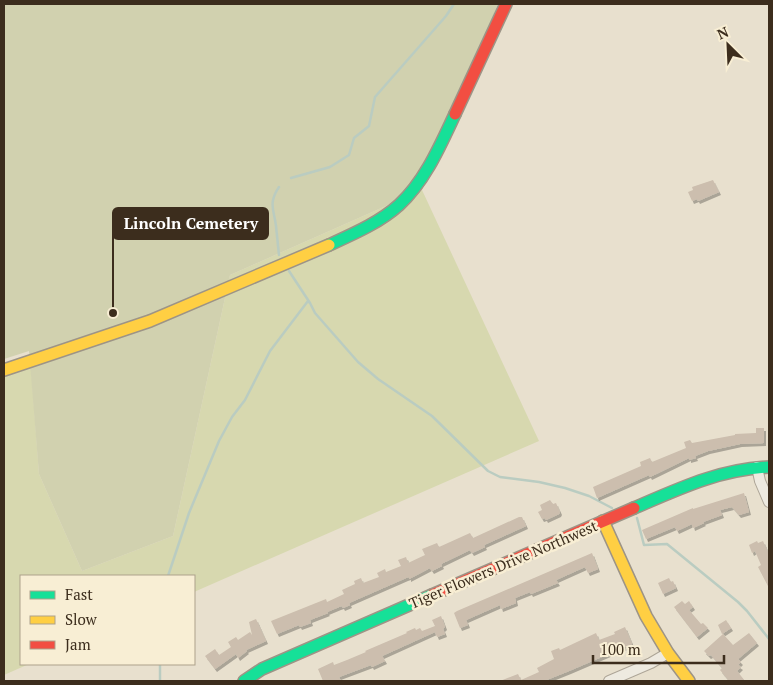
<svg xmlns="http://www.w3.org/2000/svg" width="773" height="685" viewBox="0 0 773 685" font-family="'PT Serif',serif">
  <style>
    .green { fill: #d7d8af }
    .cemetery { fill: #d1d1af }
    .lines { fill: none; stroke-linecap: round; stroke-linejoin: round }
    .stream { stroke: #baccc1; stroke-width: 2.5 }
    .building { fill: #ccbeae; filter: url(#shadow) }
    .street-casing { stroke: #ada597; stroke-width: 12 }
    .fast-casing { stroke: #9d9486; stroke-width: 14 }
    .slow-casing { stroke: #9d9486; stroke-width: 14 }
    .jam-casing { stroke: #9d9486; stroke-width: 14 }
    .street { stroke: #eeeae0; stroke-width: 10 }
    .fast { stroke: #16e098; stroke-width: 11 }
    .slow { stroke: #ffcf43; stroke-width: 11 }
    .jam { stroke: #f24e42; stroke-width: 11 }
    .labels { text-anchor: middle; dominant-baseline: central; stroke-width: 5; stroke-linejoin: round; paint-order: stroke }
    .street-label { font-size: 15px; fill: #3c2d1d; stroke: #f8eed4 }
    .leader { fill: none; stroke: #3c2d1d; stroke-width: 2 }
    .callout-dot { fill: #3c2d1d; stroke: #f8eed4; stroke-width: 2 }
    .callout { fill: #3c2d1d; stroke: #3c2d1d; stroke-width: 2 }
    .callout-label { font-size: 16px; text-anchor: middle; font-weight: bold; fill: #fff }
  </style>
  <defs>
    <filter id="shadow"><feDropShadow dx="2" dy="3" stdDeviation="0" flood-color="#0004"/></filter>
  </defs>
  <rect width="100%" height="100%" fill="#e8e0ce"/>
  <path class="green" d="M422,190L539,441L194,592V576H21V664H29L4,675V376L31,367L39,474L82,571L173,536L230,275Z"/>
  <path class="cemetery" d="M4,4H498L422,190L230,275L173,536L82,571L39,474L29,351L4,359Z"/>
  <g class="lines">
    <path class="stream" d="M291,178L330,167L349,155L354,138L369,126L375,97L446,16L454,4
      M279,255C278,246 277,236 276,226C274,210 268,203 279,187
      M289,271L310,303L315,313L358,362L378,379L432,416L488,471L500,477L539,482L565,488L589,496L612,508
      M637,518L644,545L667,544L738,602L747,611L769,639
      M168,576L189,513L219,441L232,417L245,400L270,351L308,301L310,303
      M160,664V681"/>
  </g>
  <path class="building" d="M713,180L719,192L698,201L697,199L692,201L688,192L693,190L692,187Z
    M756,428H764V443L740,444L708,451L695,456L696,458L689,460V458L650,477L649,475L597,498L593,487L641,466L640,462L650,458L652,462L686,448L684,442L690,440L692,443L735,435V434L756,433Z
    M744,493L749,512L739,515L732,507L720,510L722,515L703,522L704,523L693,528L692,524L677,531L675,527L646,539L642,530L693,508V509Z
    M550,500L553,504L556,503L560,512L559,514L546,520L545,518L542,519L538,512L542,510L540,505Z
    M519,517H522L526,526L484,545L485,547L472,553L470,550L441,564L442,566L432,571L430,568L409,579V577L406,578L349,603L350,605L343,608L342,606L339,607L327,612L328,613L310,620L311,623L300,627L299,625L277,634L271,621L326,599L327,602L344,594L342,590L355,584L354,581L361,578L363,583L379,577L377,573L385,569L386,572L401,566L398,560L406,557L408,563L425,555L422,549L437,543L439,547L470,533L473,538Z
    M757,541L758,543L763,541L769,555V588L758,567L761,565L755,551L752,553L749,545Z
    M592,553L598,569L588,573L585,567L556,580L558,583L531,594L530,592L515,598L516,603L501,609L500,605L466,620L468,625L460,628L454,613L457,611Z
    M669,578L671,582L673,581L676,588L663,594L658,583Z
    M682,601L685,604L689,601L693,607L689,610L701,624L703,623L708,628L697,637L674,607Z
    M441,616L445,627L443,629L445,634L437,637L435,632L382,656L385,661L372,667L371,665L339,677L341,681H323L318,669L333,662L334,665L347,660L366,652L365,651L407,633L406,632L415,628L416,630L420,628L422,631L435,626L432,620Z
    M256,619L266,641L246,650L247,651L238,658L236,654L215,669L205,656L215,649L219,655L231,647L228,642L236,637L238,640L250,632L252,635L249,622Z
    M726,620L731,628L722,634L718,625Z
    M625,627L632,644L569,671L544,681H500L518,674L521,680L539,672L537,668L554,659L551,651L559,648L560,650L596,633L599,640L615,634L614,632Z
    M749,633L757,643L738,659L741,662L738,665L741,667L737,671L745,681H729L720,670L722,668L711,655L709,656L704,651L723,634L733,645Z"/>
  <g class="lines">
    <defs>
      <path id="street" d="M757,467L760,481L769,502
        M609,681L651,663L668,653"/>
      <path id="fast" d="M329,245C353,234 379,223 399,205C425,181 440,146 455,114
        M634,508C678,489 720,469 769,467
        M244,681L262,669L432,595"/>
      <path id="slow" d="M4,370L150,321L329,245
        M603,521L646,616L668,653L689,681"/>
      <path id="jam" d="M455,114L506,4
        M432,595L634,508"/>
    </defs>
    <use href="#street" class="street-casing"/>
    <use href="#fast" class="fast-casing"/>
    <use href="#slow" class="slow-casing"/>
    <use href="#jam" class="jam-casing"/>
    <use href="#street" class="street"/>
    <use href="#fast" class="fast"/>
    <use href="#slow" class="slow"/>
    <use href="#jam" class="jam"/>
  </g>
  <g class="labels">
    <g class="street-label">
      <text transform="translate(503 564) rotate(-23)">Tiger Flowers Drive Northwest</text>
    </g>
  </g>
  <path class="leader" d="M113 313L113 223"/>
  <circle class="callout-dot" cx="113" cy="313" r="5"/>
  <rect class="callout" x="113" y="208" width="155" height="31" rx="5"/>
  <g class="callout-label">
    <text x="191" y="229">Lincoln Cemetery</text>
  </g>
  <rect width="773" height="685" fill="none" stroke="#3c2d1d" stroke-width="10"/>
  <rect x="20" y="575" width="175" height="90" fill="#f8eed4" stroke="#ada18b"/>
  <rect x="30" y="591" width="25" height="8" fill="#16e098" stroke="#ada18b"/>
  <text x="65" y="600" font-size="15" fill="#3c2d1d">Fast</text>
  <rect x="30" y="616" width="25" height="8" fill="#ffcf43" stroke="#ada18b"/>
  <text x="65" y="625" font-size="15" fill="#3c2d1d">Slow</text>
  <rect x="30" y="641" width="25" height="8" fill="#f24e42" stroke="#ada18b"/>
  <text x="65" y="650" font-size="15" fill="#3c2d1d">Jam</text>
  <g transform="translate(728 45) rotate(336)" stroke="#f8eed4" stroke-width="4" paint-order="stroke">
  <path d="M0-4L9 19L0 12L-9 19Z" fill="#3c2d1d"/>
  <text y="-8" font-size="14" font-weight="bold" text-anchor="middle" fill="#3c2d1d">N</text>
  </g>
  <path d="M593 655v8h131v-8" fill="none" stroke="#3c2d1d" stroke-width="2.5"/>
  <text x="600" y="655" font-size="15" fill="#3c2d1d" stroke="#f8eed4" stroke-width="4" paint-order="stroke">100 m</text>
</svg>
